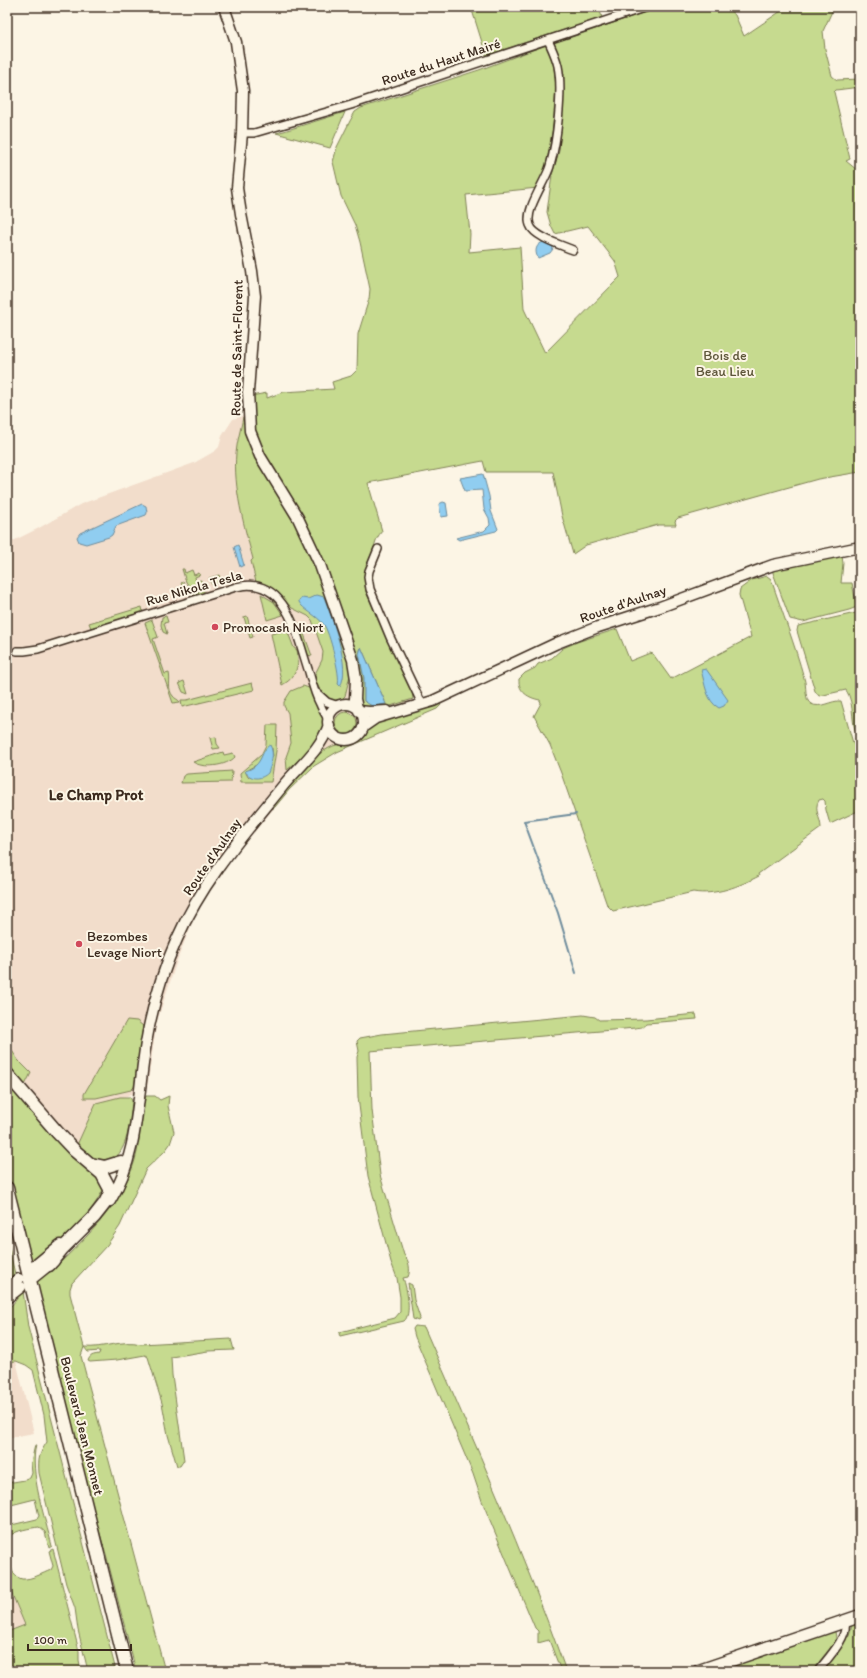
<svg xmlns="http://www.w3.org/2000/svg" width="867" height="1678" viewBox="0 0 867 1678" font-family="Itim,sans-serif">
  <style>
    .built { fill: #f2ddcb }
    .green { fill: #c6da8f; stroke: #808256; fill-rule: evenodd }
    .water { fill: #90cdf0; stroke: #6e8c9c }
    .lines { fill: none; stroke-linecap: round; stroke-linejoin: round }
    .stream { stroke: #6e8c9c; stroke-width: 2 }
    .street-casing { stroke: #3b2a1e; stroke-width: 10 }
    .secondary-casing { stroke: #3b2a1e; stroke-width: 13 }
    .primary-casing { stroke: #3b2a1e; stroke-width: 15 }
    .street { stroke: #fcf5e5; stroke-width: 7 }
    .secondary { stroke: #fcf5e5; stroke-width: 10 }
    .primary { stroke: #fcf5e5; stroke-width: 12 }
    .poi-dot { fill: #d1495b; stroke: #fcf5e5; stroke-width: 1.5 }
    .labels { text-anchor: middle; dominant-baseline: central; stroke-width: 4; stroke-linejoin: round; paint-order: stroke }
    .street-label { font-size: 14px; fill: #3b2a1e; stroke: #fcf5e5 }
    .park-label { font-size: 14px; fill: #5e563a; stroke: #fcf5e5 }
    .poi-label { font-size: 14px; fill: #3b2a1e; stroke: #fcf5e5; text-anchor: start }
    .neighbourhood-label { font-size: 15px; font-weight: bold; fill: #3b2a1e; stroke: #fcf5e5 }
  </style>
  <rect width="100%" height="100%" fill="#fcf5e5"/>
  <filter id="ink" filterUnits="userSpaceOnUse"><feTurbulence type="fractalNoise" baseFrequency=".025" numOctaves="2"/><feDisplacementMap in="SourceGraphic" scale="8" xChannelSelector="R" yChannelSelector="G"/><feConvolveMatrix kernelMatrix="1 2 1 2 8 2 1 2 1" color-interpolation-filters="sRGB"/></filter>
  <g filter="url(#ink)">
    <path class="built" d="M267,393L266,403L412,691L413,699L418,716L337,752L314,766L289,790L234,856L198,908L178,958L157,1021L147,1088L124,1097L96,1103L77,1145L48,1114L7,1060V544L39,528L81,504L194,463L215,451L219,447L222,436L233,419L245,415Z
      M16,1361L34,1433L7,1438V1362Z
      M7,1571L12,1594L25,1625L7,1632Z"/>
    <path class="green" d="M471,7H599L602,18L486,55Z
      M660,7L727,8L735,15L744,36L787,7H834L823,31L825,49L832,76L837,80L860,79V87L836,90L834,92L850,159L846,161L857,170H860V472L818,479L678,518L675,521L676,525H658L586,545L573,554L562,516L553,472H486L483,461L368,483L382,531C374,541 376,543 372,553C365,569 363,575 366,592L412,691L413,699L384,708H363L361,706L322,562L265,459L254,431L251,396L267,393V398L283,392L334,389L332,382L351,376L357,370L358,334L369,299L370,289L360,242L355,225L341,196L333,162L337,147L350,121L355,112L361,108L479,70L546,45L553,61L556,87L553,126L546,167L538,188L466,195L470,234L469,252L520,247L524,309L545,353L620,277L615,261L588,226L555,234L551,226L547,212L552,175L559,151L564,74L554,43ZM361,647L383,697L385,701H364V678L359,654Z
      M345,112L330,148L276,133L284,131Z
      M243,417L245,418L291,511L321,576L351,671L345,696L340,701L337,702L329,700L321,692L316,682L315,674L322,660L323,652L312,620L308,616L292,608L279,594L265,585L256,582L251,561L253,559C244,525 233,488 236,453C237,441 241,429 243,417Z
      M842,556L843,563L841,583H852L857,607L849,610L803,622L790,619L772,570Z
      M182,569H184L185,573L192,570L194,575L199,573L200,575L195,577L196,581L201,580L203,588L197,590L191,589L186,582Z
      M219,575L221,580L233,576V578L212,585L209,578Z
      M767,576L771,579C782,612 795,645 804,678C807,686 804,700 811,704C821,709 831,700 841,701L853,743L857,750H860V810L830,824L826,810L825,801L823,799L819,800C813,810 821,818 821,828L758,874L759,876C740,886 715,896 693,892L613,911L607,905L561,773L550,745L534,716L541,703L540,700C529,698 518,692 519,679L525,673L535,668L538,664L552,658L563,648L577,642L617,629L630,661L650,653L653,654L671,679L751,637L739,595L740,589L752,580Z
      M183,582L190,591L196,592L204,590V593C193,596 185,594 181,583Z
      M261,594L274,602L283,615L267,620Z
      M142,607L143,612L91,628L89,623Z
      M860,612V739C849,727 856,704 846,690L819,696L815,691L797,631L798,626Z
      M166,616L168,622L164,623L167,634L163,632L161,625L162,617Z
      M247,616L253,637L250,638L244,617Z
      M152,620L158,637L153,639L165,674L169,673C171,681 167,689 173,696C175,699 178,699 180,702L173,703L145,623Z
      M300,623L312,656L307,655L298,627Z
      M287,630L294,648L297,650C300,665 296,678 282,685L271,634Z
      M184,681L188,694L183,692L179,683Z
      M252,683L254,690L182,707L181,700H187Z
      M303,686L309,688C314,697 320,706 323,716C330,736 300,759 287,770L286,757L291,743L288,713L284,706V702L291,691Z
      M439,702L441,705L437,709L337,752L314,766L289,790L275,807L272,809C287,786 307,758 333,746C342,743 349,746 359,740C365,737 365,733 369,729C371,727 374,725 376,723Z
      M335 723a11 11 0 1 1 22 0a11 11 0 1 1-22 0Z
      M267,725H277L276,751L271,782H241L240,773L261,755L266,745ZM272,748L273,756L248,777L245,771L258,764L262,757Z
      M216,737L217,744L220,748L213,749L210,738Z
      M223,752L224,755L233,753L235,757C227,766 203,769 193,762Z
      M232,771L231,782L181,783L183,776L187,774Z
      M696,1014L697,1019L647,1023L642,1027L635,1028L370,1051L372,1110L380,1175L404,1255C409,1260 411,1270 408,1277L403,1278C407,1288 412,1315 404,1321L340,1336L339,1334L340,1332L395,1318L400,1312V1297L397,1278L391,1262L368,1176L358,1097L357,1057L359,1051L357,1041L360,1038L382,1034L583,1015L595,1017L599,1020L646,1019Z
      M127,1020L137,1021L143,1026L134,1087L131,1090L96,1098H84V1094Z
      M7,1043L18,1060L31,1073L25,1085L7,1068Z
      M7,1080L99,1176L104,1188C89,1220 57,1243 30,1265L7,1171Z
      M146,1096H155L160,1100L169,1096L168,1106L174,1132L170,1144L165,1151L146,1169L120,1226L107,1245L72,1283L70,1289V1294L84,1347C103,1349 122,1339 141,1344L231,1339L234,1350L208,1351L171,1357L172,1375L184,1460L180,1466H177L168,1435L162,1403L148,1357L145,1355L117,1360L90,1362L88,1361C90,1355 93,1355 99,1354L100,1351L88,1352L84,1347L81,1356L165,1671H136L106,1554L88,1494L34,1280C42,1275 55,1267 62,1261C93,1231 127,1197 137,1152C140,1137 141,1108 146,1096Z
      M120,1097H130L132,1101C130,1119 128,1168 99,1160C87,1157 85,1154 77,1145L96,1103Z
      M7,1239L15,1274L14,1276L7,1278Z
      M408,1283L412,1285L414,1300L420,1318L418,1321L413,1319Z
      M23,1291L28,1327L116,1671H88L78,1630L75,1608L66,1584L39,1473C38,1459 39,1454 47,1442L44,1415L33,1370L26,1365L16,1361L7,1362V1309L12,1305Z
      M415,1326L424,1327C474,1441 524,1554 566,1671H561L549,1640L538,1643V1631L535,1628L482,1501L473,1474L415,1337L413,1329Z
      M35,1445H36C29,1472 45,1518 52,1546L49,1548L45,1532L39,1527C31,1528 16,1530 10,1536C5,1541 10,1569 14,1574C16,1577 19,1578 22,1579C31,1580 43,1573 51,1570L53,1566L49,1551L53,1549L79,1651V1660L81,1671H7V1632L25,1625L12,1594L7,1571V1526L37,1519L39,1516L35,1499L7,1506V1483L25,1480L30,1478L32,1473L31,1463Z
      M860,1622V1671H821L849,1635L852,1625Z
      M835,1631L836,1638L834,1643L812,1671H717Z"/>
    <path class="water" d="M544,242L552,244L553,249L550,253L538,258C534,251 536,244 544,242Z
      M483,474L489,496L491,511L498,529L496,531L459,540L456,538L484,531L490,525L489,518L484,509L482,490L465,491L460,478Z
      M443,502L446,503L448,516L441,517L439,504Z
      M142,504L146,506L147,513L146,515L116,526L112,535L109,537L86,544L79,542L77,537L80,533Z
      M238,545L244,565L240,567L234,547Z
      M317,595L324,597C331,616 352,669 340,686L338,684C341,676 329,631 324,625C317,615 303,610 299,602V600L302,598L308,599Z
      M361,647L386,704L372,706L364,701V678L359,654Z
      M706,669L728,700L724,706L719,708C706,701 705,683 701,670Z
      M270,745C275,754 271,765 268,773C261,780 250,780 245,771C264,766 260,750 270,745Z"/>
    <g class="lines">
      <path class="stream" d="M576,814L524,821L558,913L576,973"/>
      <defs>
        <path id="street" d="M548,40C552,49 556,57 558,66C563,90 557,142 550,166C546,181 524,210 530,225C534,237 561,245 573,250
          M242,133H254L351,105L647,7
          M378,549L369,571L368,577L370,589L390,637L422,704
          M17,651H24L38,649L236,587C287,574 297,637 309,672C312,683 315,695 320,704C322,710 326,715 329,721
          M317,693L327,702L339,706
          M818,1671C827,1659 849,1637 845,1621"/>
        <path id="secondary" d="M224,7L236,42L243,91L242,133L237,188L241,214L252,271L255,296L248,392L250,431L260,456L298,518L320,565L353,660L356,679L355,699L357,708
          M328 722a18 18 0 1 1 36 0a18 18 0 1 1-36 0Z
          M359,711L369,712L387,711
          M363,727L376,718L433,701L557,643L598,627L660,607L773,565L860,547
          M110,1201C139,1155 137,1096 146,1043C152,1007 162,972 177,939C202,882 243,835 282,787C298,767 320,751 329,725
          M32,1268L60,1245
          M34,1277L54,1261
          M7,1288L19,1279
          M7,1298L21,1287"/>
        <path id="primary" d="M7,1074L57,1132L75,1151L102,1174L110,1189V1193L105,1203L94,1217L62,1249L49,1265
          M91,1164L105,1167L121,1162
          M7,1188L127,1671
          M699,1671L860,1616"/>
      </defs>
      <use href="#street" class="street-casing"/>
      <use href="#secondary" class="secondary-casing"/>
      <use href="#primary" class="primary-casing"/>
      <use href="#street" class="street"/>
      <use href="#secondary" class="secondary"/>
      <use href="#primary" class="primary"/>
    </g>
  </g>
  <g class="poi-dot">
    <circle cx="215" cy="627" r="4"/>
    <circle cx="79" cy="944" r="4"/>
  </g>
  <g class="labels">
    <g class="street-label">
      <text transform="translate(441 62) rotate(-18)">Route du Haut Mairé</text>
      <text transform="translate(237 348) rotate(-89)">Route de Saint-Florent</text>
      <text transform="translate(194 588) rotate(-16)">Rue Nikola Tesla</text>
      <text transform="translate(623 604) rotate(-19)">Route d'Aulnay</text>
      <text transform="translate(212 857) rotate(-55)">Route d'Aulnay</text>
      <text transform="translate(82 1426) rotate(76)">Boulevard Jean Monnet</text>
    </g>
    <g class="park-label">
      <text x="725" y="355">Bois de<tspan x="725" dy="16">Beau Lieu</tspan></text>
    </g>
    <g class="poi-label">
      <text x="223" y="627">Promocash Niort</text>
      <text x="87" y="936">Bezombes<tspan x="87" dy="16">Levage Niort</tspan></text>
    </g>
    <g class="neighbourhood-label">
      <text x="96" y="795">Le Champ Prot</text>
    </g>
  </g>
  <rect width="867" height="1678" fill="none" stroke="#fcf5e5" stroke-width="24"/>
  <rect x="12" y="12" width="843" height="1654" fill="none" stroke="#3b2a1e" stroke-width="1.5" filter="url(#ink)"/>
  <path d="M28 1644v6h103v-6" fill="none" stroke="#3b2a1e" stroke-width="2"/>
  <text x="34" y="1644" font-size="12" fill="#3b2a1e" stroke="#fcf5e5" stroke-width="3" paint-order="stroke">100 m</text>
</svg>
